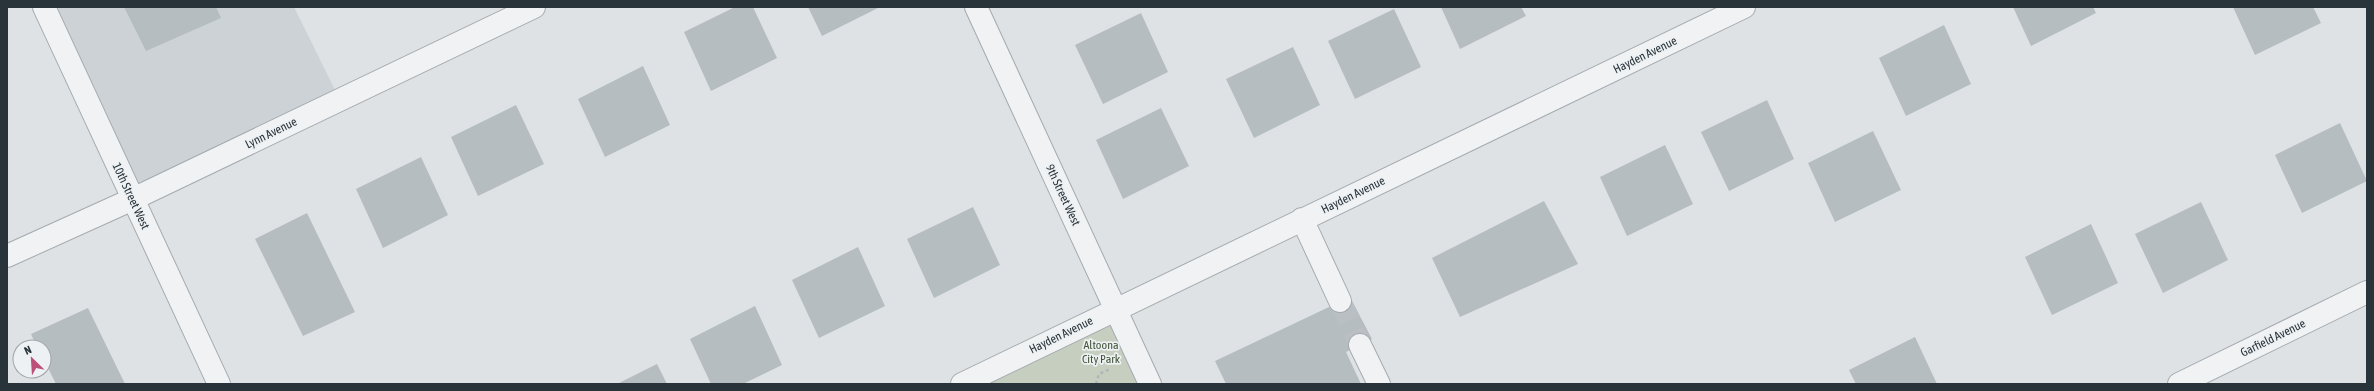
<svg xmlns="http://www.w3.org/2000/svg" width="2374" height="391" viewBox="0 0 2374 391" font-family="'Asap Condensed',sans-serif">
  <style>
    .built { fill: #ccd2d6 }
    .green { fill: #c6cec0 }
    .building { fill: #b5bdc1 }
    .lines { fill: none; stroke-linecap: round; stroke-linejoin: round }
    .minor-tunnel { stroke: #babfc3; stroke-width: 22; stroke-dasharray: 22 11; stroke-linecap: butt }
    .minor-casing { stroke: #a4aaae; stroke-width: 24 }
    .path { stroke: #b0b5b8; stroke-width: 2.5; stroke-dasharray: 3 3; stroke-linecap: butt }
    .minor { stroke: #f0f2f4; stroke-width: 22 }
    .labels { text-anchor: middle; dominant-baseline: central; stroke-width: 3.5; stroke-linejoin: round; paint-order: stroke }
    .street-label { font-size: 12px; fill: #29333a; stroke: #edf1f3 }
    .park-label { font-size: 12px; fill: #435438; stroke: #edf1f3 }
  </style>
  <rect width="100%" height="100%" fill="#dee2e5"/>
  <path class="built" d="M44,7H294L340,100L133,199Z"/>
  <path class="green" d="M1116,308L1150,384H962Z"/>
  <path class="building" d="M124,7H216L221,18L146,51Z
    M735,7H753L777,58L711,91L684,32Z
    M808,7H880L822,36Z
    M1441,7H1521L1526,16L1460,49Z
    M2013,7H2093L2096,13L2031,46Z
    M2233,7H2313L2321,23L2255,55Z
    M1394,9L1421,67L1355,99L1328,41Z
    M1141,13L1168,72L1103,104L1075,45Z
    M1944,25L1971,84L1906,116L1879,58Z
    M1293,47L1320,105L1254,138L1226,79Z
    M643,66L670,125L605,157L578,99Z
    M1767,100L1794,159L1729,191L1701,132Z
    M516,105L544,164L478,196L451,137Z
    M1161,108L1189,166L1123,199L1096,140Z
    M2340,123L2367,181L2302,213L2275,155Z
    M1873,131L1901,190L1835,222L1808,163Z
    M1665,145L1693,204L1627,236L1600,177Z
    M421,157L448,215L383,248L356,189Z
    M1544,201L1578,264L1460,317L1432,258Z
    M2201,202L2228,260L2163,293L2135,234Z
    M973,207L1000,265L934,298L907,239Z
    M307,213L355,312L303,336L255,239Z
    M2091,224L2118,283L2052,315L2025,257Z
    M858,247L885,306L819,338L792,280Z
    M1350,297L1372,339L1346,352L1361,384H1226L1215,361Z
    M755,306L782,365L743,384H711L690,339Z
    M88,308L125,384H56L44,360V347H37L31,334Z
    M1915,337L1937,384H1856L1849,370Z
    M657,364L667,384H617Z"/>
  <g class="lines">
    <path class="minor-tunnel" d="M1340,301L1360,345"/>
    <defs>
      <path id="minor" d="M44,7L219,384
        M976,7L1150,384
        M1302,219L1340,301
        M7,256L133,199L534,7
        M1360,345L1379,384
        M962,384L1744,7
        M2179,384L2367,292"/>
    </defs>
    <use href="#minor" class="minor-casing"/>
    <path class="path" d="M1096,384L1099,374L1110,369"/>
    <use href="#minor" class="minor"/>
  </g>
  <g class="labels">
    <g class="street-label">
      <text transform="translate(1645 55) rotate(-26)">Hayden Avenue</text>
      <text transform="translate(271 133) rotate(-26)">Lynn Avenue</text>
      <text transform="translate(1063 195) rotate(65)">9th Street West</text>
      <text transform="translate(1353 195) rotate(-26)">Hayden Avenue</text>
      <text transform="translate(131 196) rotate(65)">10th Street West</text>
      <text transform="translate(1061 335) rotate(-26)">Hayden Avenue</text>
      <text transform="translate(2273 338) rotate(-26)">Garfield Avenue</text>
    </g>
    <g class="park-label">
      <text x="1101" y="345">Altoona<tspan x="1101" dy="14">City Park</tspan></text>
    </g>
  </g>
  <rect width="2374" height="391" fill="none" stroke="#29333a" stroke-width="16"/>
  <g transform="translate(32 359) rotate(335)"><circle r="19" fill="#edf1f3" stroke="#9fa5a9"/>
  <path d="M0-3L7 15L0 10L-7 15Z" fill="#bc5078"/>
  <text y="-6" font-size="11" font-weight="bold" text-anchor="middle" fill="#29333a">N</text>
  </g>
</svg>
